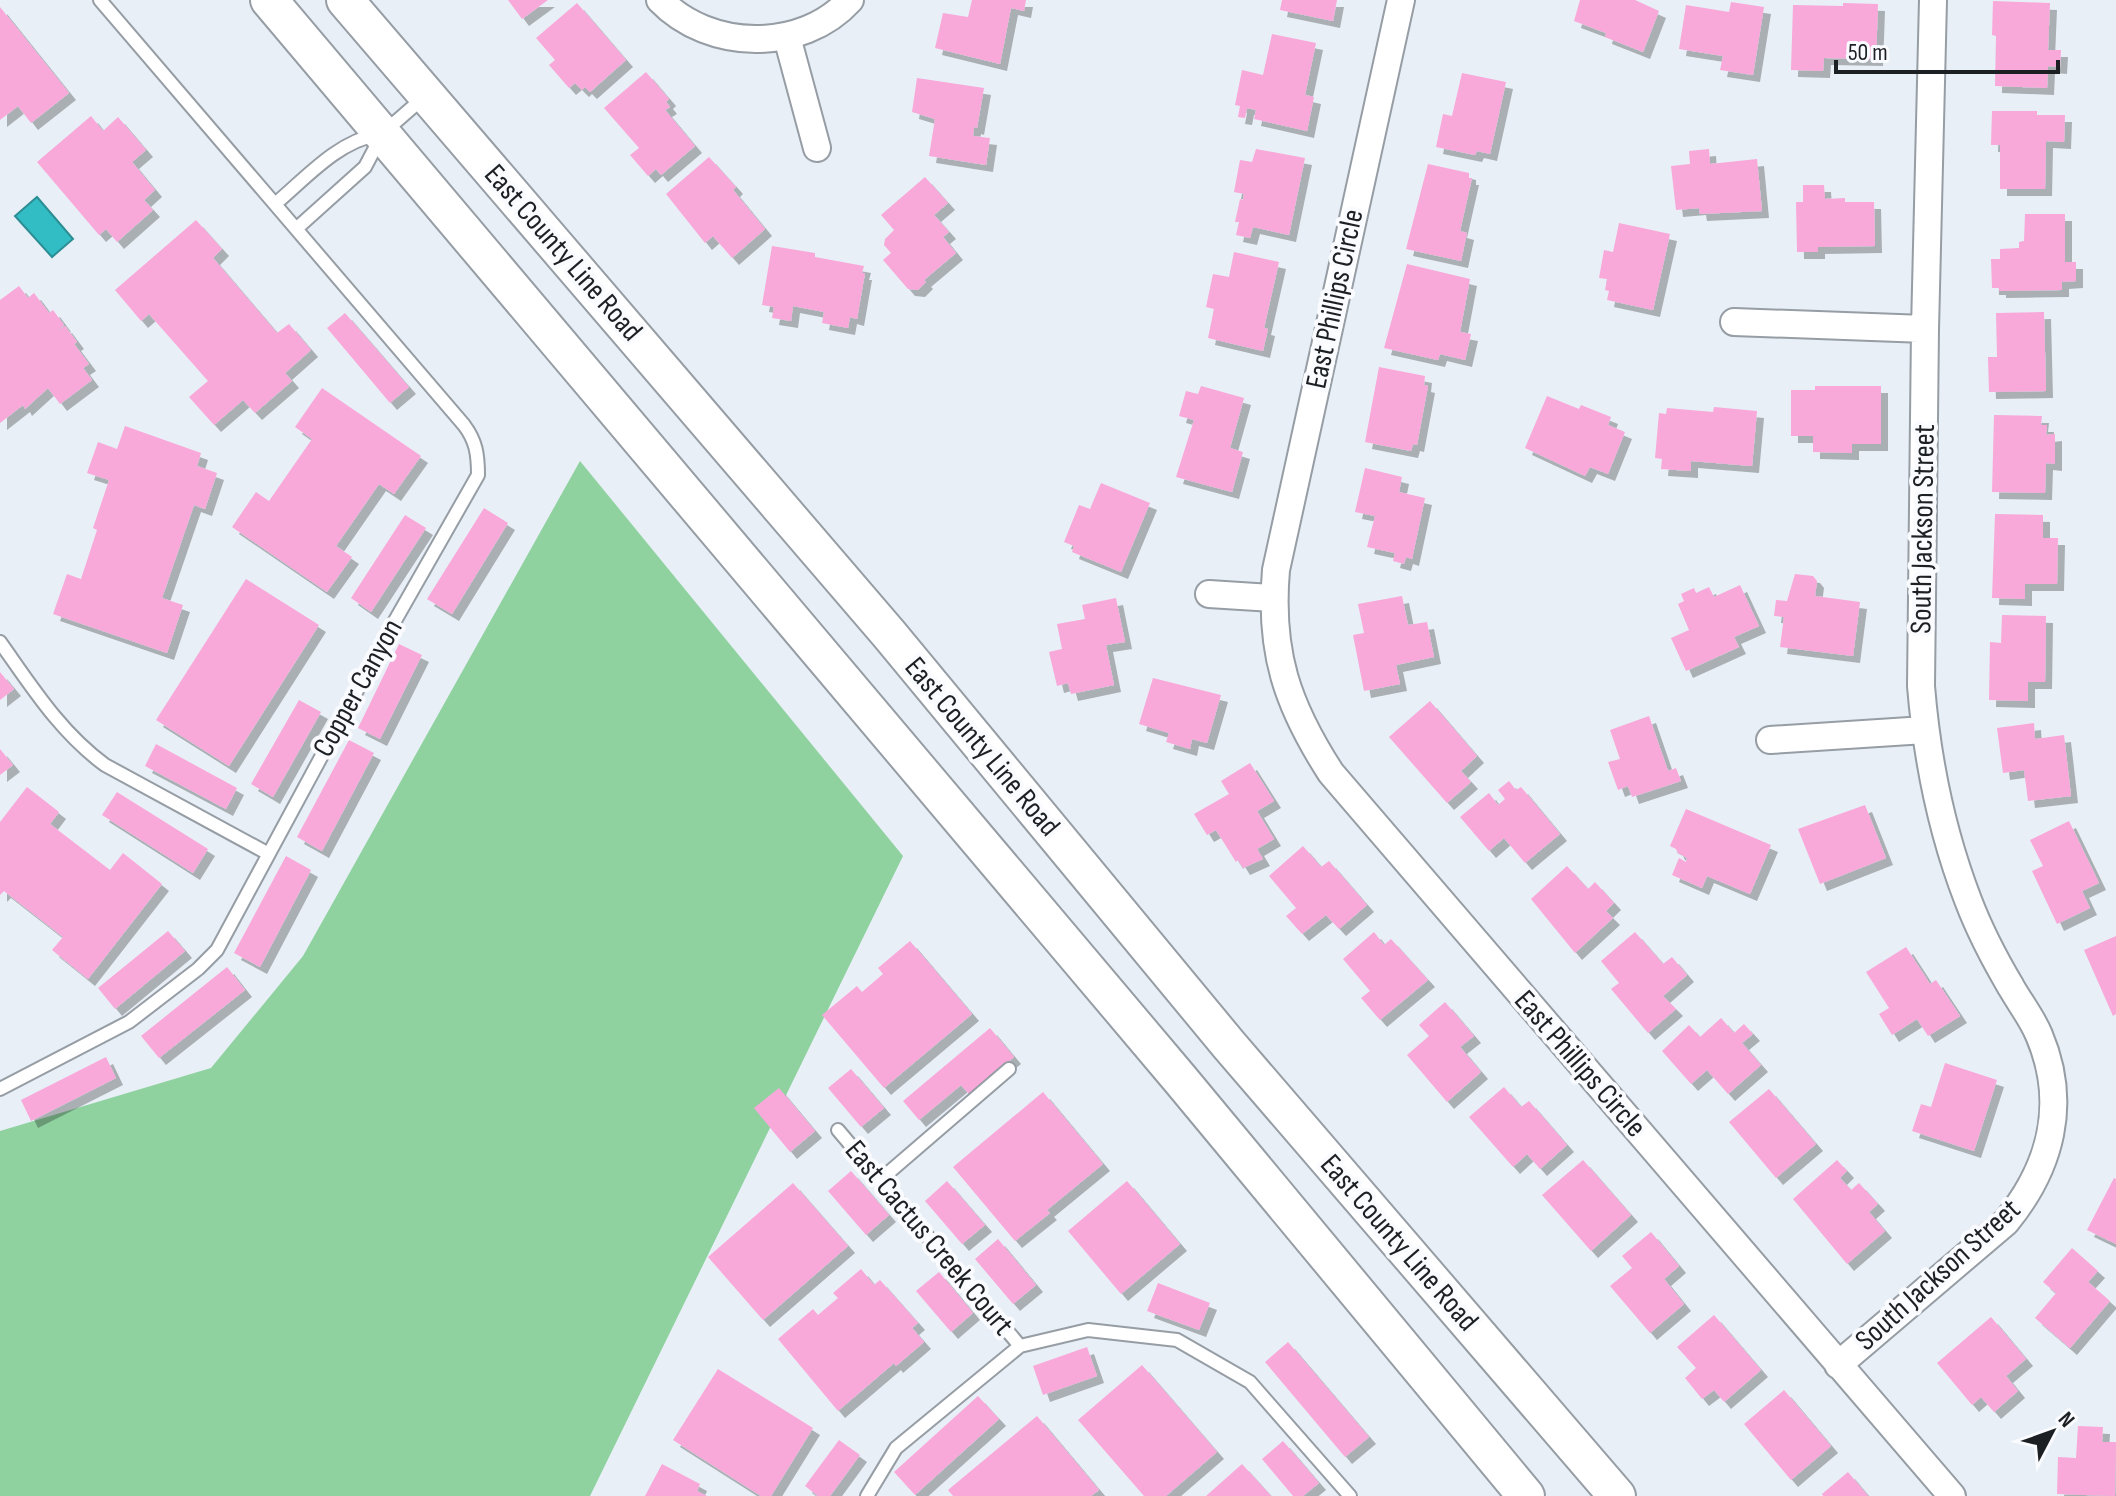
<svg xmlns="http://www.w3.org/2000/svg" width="2116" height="1496" viewBox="0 0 2116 1496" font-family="'Sofia Sans Condensed',sans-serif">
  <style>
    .green { fill: #8fd2a0 }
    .water { fill: #32bdc4; stroke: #2c8e94; stroke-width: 2 }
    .building { fill: #f9a8da; filter: url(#shadow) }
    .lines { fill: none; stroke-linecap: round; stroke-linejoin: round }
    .service-casing { stroke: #969da4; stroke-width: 16 }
    .minor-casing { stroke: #969da4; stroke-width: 30 }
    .secondary-casing { stroke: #969da4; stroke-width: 40 }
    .service { stroke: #fff; stroke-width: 12 }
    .minor { stroke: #fff; stroke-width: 26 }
    .secondary { stroke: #fff; stroke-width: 36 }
    .labels { text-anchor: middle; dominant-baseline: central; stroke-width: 8; stroke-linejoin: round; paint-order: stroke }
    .street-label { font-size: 30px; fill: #1d2023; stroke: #f9fbff }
  </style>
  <defs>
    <filter id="shadow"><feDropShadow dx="7" dy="7" stdDeviation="0" flood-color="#0004"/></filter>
  </defs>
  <rect width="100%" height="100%" fill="#e8eff6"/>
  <path class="green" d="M580,461L903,856L590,1496H0V1131L211,1068L303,956Z"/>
  <path class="water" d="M37,197L73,239L52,257L15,216Z"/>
  <path class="building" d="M508,0H548L522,19Z
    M972,0H1026L1024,11L1011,8L1000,64L935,48L943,13L968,17Z
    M1282,0H1337L1333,21L1280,10Z
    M1580,0H1635L1659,11L1643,52L1605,37L1606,33L1574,21Z
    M1993,1L2050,3L2048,50H2061L2060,67L2048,66L2047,88L1995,86L1996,36L1992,35Z
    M1731,2L1764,7L1753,75L1720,70L1723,56L1679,49L1686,5L1729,12Z
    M577,3L626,60L590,92L585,87L582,90L575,83L569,88L549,65L555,60L536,38Z
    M1843,3L1878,4L1876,59L1824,58L1823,71L1791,70L1793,5L1843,6Z
    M0,7L69,93L31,123L18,106L0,120Z
    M1272,34L1316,43L1305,95L1314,97L1307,131L1254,119L1256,110L1247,108L1245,118L1238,117L1240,106L1235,105L1242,70L1263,75Z
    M646,72L669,99L666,102L670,107L665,110L695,146L661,175L656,169L648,176L630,155L639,148L604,108Z
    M1462,73L1506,82L1490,154L1477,151L1475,155L1436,147L1443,114L1452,116Z
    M917,78L984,88L977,128L974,127L973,136L990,138L986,165L929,156L935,119L912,112Z
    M1992,111H2037V115H2065L2064,142L2046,141L2045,189H2000V145H1991Z
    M91,116L103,131L118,117L146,150L132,162L155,190L144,200L153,210L117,242L106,229L99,235L37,162Z
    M1256,149L1305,158L1289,235L1253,227L1250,238L1236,235L1239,222H1235L1240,199L1243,200L1244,194L1234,192L1240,160L1252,162Z
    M1709,149L1710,164L1757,159L1762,211L1700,214L1699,208L1676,210L1671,166L1690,164L1689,151Z
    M709,157L736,187L733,190L765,229L732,258L713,236L705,243L666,194Z
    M1428,164L1469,173V178H1472L1460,231L1467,233L1461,261L1406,249Z
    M925,177L948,203L934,215L949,232L943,237L956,253L924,280L926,282L918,290L908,289L883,260L891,253L884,245L885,239L894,230L881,215Z
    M1803,185H1824L1825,199L1845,198V202H1874L1875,246L1818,247V252H1797L1796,202H1803Z
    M2025,214H2065V262H2076V281L2062,282V290L1999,291V288H1992L1991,259H2000V249L2019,248V242L2024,241Z
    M196,220L222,249L213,258L277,333L289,324L311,350L285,373L292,381L255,413L243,400L214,425L189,397L208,381L149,314L141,321L115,290Z
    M1619,223L1670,234L1653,310L1607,300L1609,291L1605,290L1607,279L1599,278L1604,250L1613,252Z
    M772,246L815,253V257L864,266L862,273H865L857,319L850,317L848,328L822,323L824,312L793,306L791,321L772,318L774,307L762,305Z
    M1234,252L1279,262L1264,328L1268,329L1263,351L1208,338L1214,309L1206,307L1213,274L1229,277Z
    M1407,264L1470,279L1460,332L1471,334L1465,360L1440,354L1438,360L1384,348Z
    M19,286L28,298L34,293L49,313L53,310L64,325L57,331L65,326L77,342L74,344L89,364L83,368L92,380L60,404L48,388L25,409L23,405L0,423V300Z
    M2044,312L2046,391L1989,392L1988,357H1997L1996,313Z
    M345,313L409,387L390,403L327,328Z
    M1379,367L1425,376L1424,385L1428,386L1417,445L1413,444L1411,451L1365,442Z
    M1201,386L1244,398L1230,448L1243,452L1232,492L1176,477L1194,420L1179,416L1186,391L1198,394Z
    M1815,386H1881V444H1852V453L1813,452V436H1791V390H1815Z
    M322,388L421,456L394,494L379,484L336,546L352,557L327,592L232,527L256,492L269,501L312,439L295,427Z
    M1547,396L1579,409L1581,405L1611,417L1608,425L1625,432L1608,474L1590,467L1585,476L1525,448Z
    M1714,407L1757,411L1752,466L1691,461V471L1661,469L1662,459L1655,458L1659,413L1666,414L1667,408L1713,412Z
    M1994,415L2042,416L2041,425H2047L2046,435L2055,434V464L2046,463L2045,493L1992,492Z
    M125,426L201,453L197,466L217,473L205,509L194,505L162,598L183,605L167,653L53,614L67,574L81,579L97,530L93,528L109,480L87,473L98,442L117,449Z
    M1365,468L1402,477L1399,492L1425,498L1412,559L1406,557L1404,564L1393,561L1395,553L1367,547L1375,516L1355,512Z
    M1101,483L1150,503L1121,572L1072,552L1074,546L1064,542L1079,505L1090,509Z
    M484,508L508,523L452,614L427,599Z
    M1995,514L2043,515V538H2058L2057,584H2025V599L1992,598Z
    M405,515L426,528L371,612L351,598Z
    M1795,574L1813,576L1817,581L1815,596L1860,602L1853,656L1780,647L1784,617L1774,616L1776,600L1787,601Z
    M246,579L319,625L229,766L156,720Z
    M1740,585L1759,626L1734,637L1739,647L1686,671L1671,638L1689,630L1678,604L1684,601L1681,594L1694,588L1696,593L1709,587L1714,597Z
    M1402,596L1408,625L1427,622L1434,657L1396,665L1400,684L1364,691L1353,635L1364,633L1358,604Z
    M1116,598L1125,642L1106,645L1114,685L1071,694L1068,683L1057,686L1049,652L1062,649L1057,624L1085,619L1082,605Z
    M2002,615L2046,616L2045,682H2028V701L1989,700L1990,642L2001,643Z
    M399,644L422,655L380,739L358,728Z
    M0,672L14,689L0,700Z
    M1153,678L1221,695L1207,743L1192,739L1190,749L1166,742L1169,733L1139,724Z
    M299,700L321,712L273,797L251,784Z
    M1430,701L1477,756L1461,771L1471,782L1447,803L1389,737Z
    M1649,716L1668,771L1676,768L1681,781L1632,797L1628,786L1618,790L1608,762L1620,759L1610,730Z
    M2034,723L2035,739L2064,735L2071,796L2028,801L2024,770L2003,773L1997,728Z
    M349,740L374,753L322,851L297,837Z
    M156,744L237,788L226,809L145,766Z
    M0,749L13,765L0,775Z
    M1250,763L1274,801L1257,811L1274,839L1257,849L1263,859L1243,868L1238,860L1236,862L1216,830L1207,835L1194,814L1229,794L1221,781Z
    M1509,781L1516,790L1521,787L1560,834L1525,863L1504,838L1489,851L1460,817L1489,793L1498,805L1505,799L1498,790Z
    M27,787L59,812L50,824L110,870L123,853L162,884L88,979L52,950L63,937L4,891L0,895V822Z
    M117,792L208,849L193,873L102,815Z
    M1865,805L1886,858L1820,884L1798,829Z
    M1686,809L1771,845L1750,894L1707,876L1702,888L1672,875L1679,858L1686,862L1687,858L1678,853L1676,849L1670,846Z
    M2069,821L2099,883L2082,891L2090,908L2057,924L2032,871L2043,866L2030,840Z
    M1303,846L1321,867L1329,861L1367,905L1339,929L1326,915L1302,934L1286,916L1296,908L1269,876Z
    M286,856L311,870L260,967L234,953Z
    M1567,866L1588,889L1595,882L1614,903L1606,911L1613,918L1575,953L1531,899Z
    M168,931L185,951L115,1009L98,988Z
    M1374,932L1384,945L1391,939L1428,980L1380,1020L1361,998L1370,991L1343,959Z
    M1635,932L1663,964L1672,957L1687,975L1663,996L1676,1009L1648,1033L1611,989L1619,983L1601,961Z
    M2116,936V1014L2113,1016L2084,950Z
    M910,941L972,1014L884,1088L822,1015L857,986L862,992L883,974L878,968Z
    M1906,947L1930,984L1936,980L1960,1016L1928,1036L1917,1019L1892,1035L1879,1014L1889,1008L1866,972Z
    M227,967L245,990L159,1058L141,1036Z
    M1445,1002L1474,1036L1460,1047L1481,1072L1447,1102L1407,1055L1429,1036L1419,1025Z
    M1721,1018L1734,1033L1744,1024L1753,1034L1742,1043L1761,1065L1728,1094L1707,1070L1691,1084L1662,1051L1689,1025L1700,1037Z
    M990,1028L1014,1057L969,1094L961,1085L919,1120L903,1101Z
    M106,1057L116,1078L31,1121L21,1100Z
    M1945,1063L1997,1080L1974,1151L1912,1131L1921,1104L1931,1107Z
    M851,1069L884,1108L861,1127L828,1088Z
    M1504,1087L1521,1107L1529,1101L1567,1145L1540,1169L1527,1154L1513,1167L1469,1117Z
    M779,1088L815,1131L790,1152L754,1108Z
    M1769,1089L1816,1144L1776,1178L1729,1122Z
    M1043,1092L1103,1164L1047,1210L1050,1213L1015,1241L953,1167Z
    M1583,1160L1631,1215L1591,1251L1542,1195Z
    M1837,1160L1847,1171L1840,1178L1851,1190L1859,1183L1878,1204L1869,1212L1885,1231L1847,1264L1793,1199Z
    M851,1171L889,1215L866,1235L828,1191Z
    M2114,1178L2116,1179V1244L2087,1230Z
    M947,1181L985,1225L962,1244L925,1201Z
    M1127,1181L1180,1244L1121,1294L1068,1231Z
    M793,1183L848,1246L763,1320L708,1257Z
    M1651,1232L1679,1266L1664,1279L1684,1304L1650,1333L1610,1286L1632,1268L1622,1256Z
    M998,1239L1036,1285L1013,1304L975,1259Z
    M2072,1248L2098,1271L2088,1282L2110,1301L2070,1348L2035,1318L2056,1293L2043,1282Z
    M861,1269L874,1285L880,1280L918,1323L912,1328L924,1342L896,1366L894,1363L838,1411L778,1339L813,1309L818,1315L838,1298L833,1293Z
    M939,1272L973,1313L951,1332L916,1291Z
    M1158,1283L1210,1303L1199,1330L1147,1311Z
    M1714,1315L1761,1370L1724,1402L1714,1390L1702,1399L1685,1378L1696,1368L1677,1347Z
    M1991,1317L2026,1359L2006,1376L2018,1391L1994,1412L1981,1397L1972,1405L1937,1363Z
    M1288,1342L1369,1437L1345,1457L1265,1362Z
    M1087,1347L1097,1376L1043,1395L1033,1366Z
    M1142,1365L1217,1452L1166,1496H1144L1078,1420Z
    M718,1369L813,1428L771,1496H761L673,1440Z
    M1784,1390L1831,1446L1791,1480L1744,1424Z
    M978,1396L999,1419L915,1495L894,1472Z
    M1037,1416L1099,1490L1091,1496H953L948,1490Z
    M2078,1426L2103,1427L2102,1442H2116L2115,1496L2057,1494L2058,1457L2076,1458Z
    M839,1440L860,1455L830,1496H818L805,1486Z
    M1283,1441L1319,1483L1303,1496H1293L1262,1459Z
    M662,1464L700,1484L697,1491L707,1496H645Z
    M1242,1464L1271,1496H1206Z
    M1848,1472L1868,1496H1823L1822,1494Z"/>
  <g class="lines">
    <defs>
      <path id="service" d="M275,204C305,179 337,142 376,135
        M296,229L365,167L383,133L423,98
        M0,642C32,687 60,732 105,765L267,853
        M0,1089L129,1022L198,969L217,950L388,633L478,475C478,454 476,441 464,425L100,0
        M838,1130L1020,1346
        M880,1180L1009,1069
        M867,1496L896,1448L1020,1346L1088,1330L1177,1340L1250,1382L1350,1496"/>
      <path id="minor" d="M660,0C709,51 802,53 850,0
        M1401,0L1276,570C1269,652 1287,705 1331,773L1952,1496
        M787,37L817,148
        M1734,322L1925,329
        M1209,594L1273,598
        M1770,740L1925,730
        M1838,1365L2006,1222C2051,1167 2068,1103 2039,1035C2032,1018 2020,1003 2011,987C1995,960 1979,929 1968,900C1941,830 1927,759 1921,686L1925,329L1933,0"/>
      <path id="secondary" d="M269,0L1180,1079L1526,1496
        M345,0L889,634L1229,1045L1617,1496"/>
    </defs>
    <use href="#service" class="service-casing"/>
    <use href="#minor" class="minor-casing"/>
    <use href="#secondary" class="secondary-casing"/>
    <use href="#service" class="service"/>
    <use href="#minor" class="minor"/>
    <use href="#secondary" class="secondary"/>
  </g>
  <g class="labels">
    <g class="street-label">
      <text transform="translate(563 253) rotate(49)">East County Line Road</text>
      <text transform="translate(1335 299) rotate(-78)">East Phillips Circle</text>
      <text transform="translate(1923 529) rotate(-89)">South Jackson Street</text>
      <text transform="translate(358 688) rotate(-61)">Copper Canyon</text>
      <text transform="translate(982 747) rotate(50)">East County Line Road</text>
      <text transform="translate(1580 1064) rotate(49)">East Phillips Circle</text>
      <text transform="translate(929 1238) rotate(50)">East Cactus Creek Court</text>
      <text transform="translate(1399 1243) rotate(49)">East County Line Road</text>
      <text transform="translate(1938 1275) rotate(-42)">South Jackson Street</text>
    </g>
  </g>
  <g transform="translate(2052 1432) rotate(49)" stroke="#f9fbff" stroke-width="6" paint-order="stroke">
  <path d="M0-6L14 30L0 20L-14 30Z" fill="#1d2023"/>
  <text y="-12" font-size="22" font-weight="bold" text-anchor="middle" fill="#1d2023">N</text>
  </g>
  <path d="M1836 60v12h222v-12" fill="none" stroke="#1d2023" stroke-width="4"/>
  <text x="1848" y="60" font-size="24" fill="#1d2023" stroke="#f9fbff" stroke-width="6" paint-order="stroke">50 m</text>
</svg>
